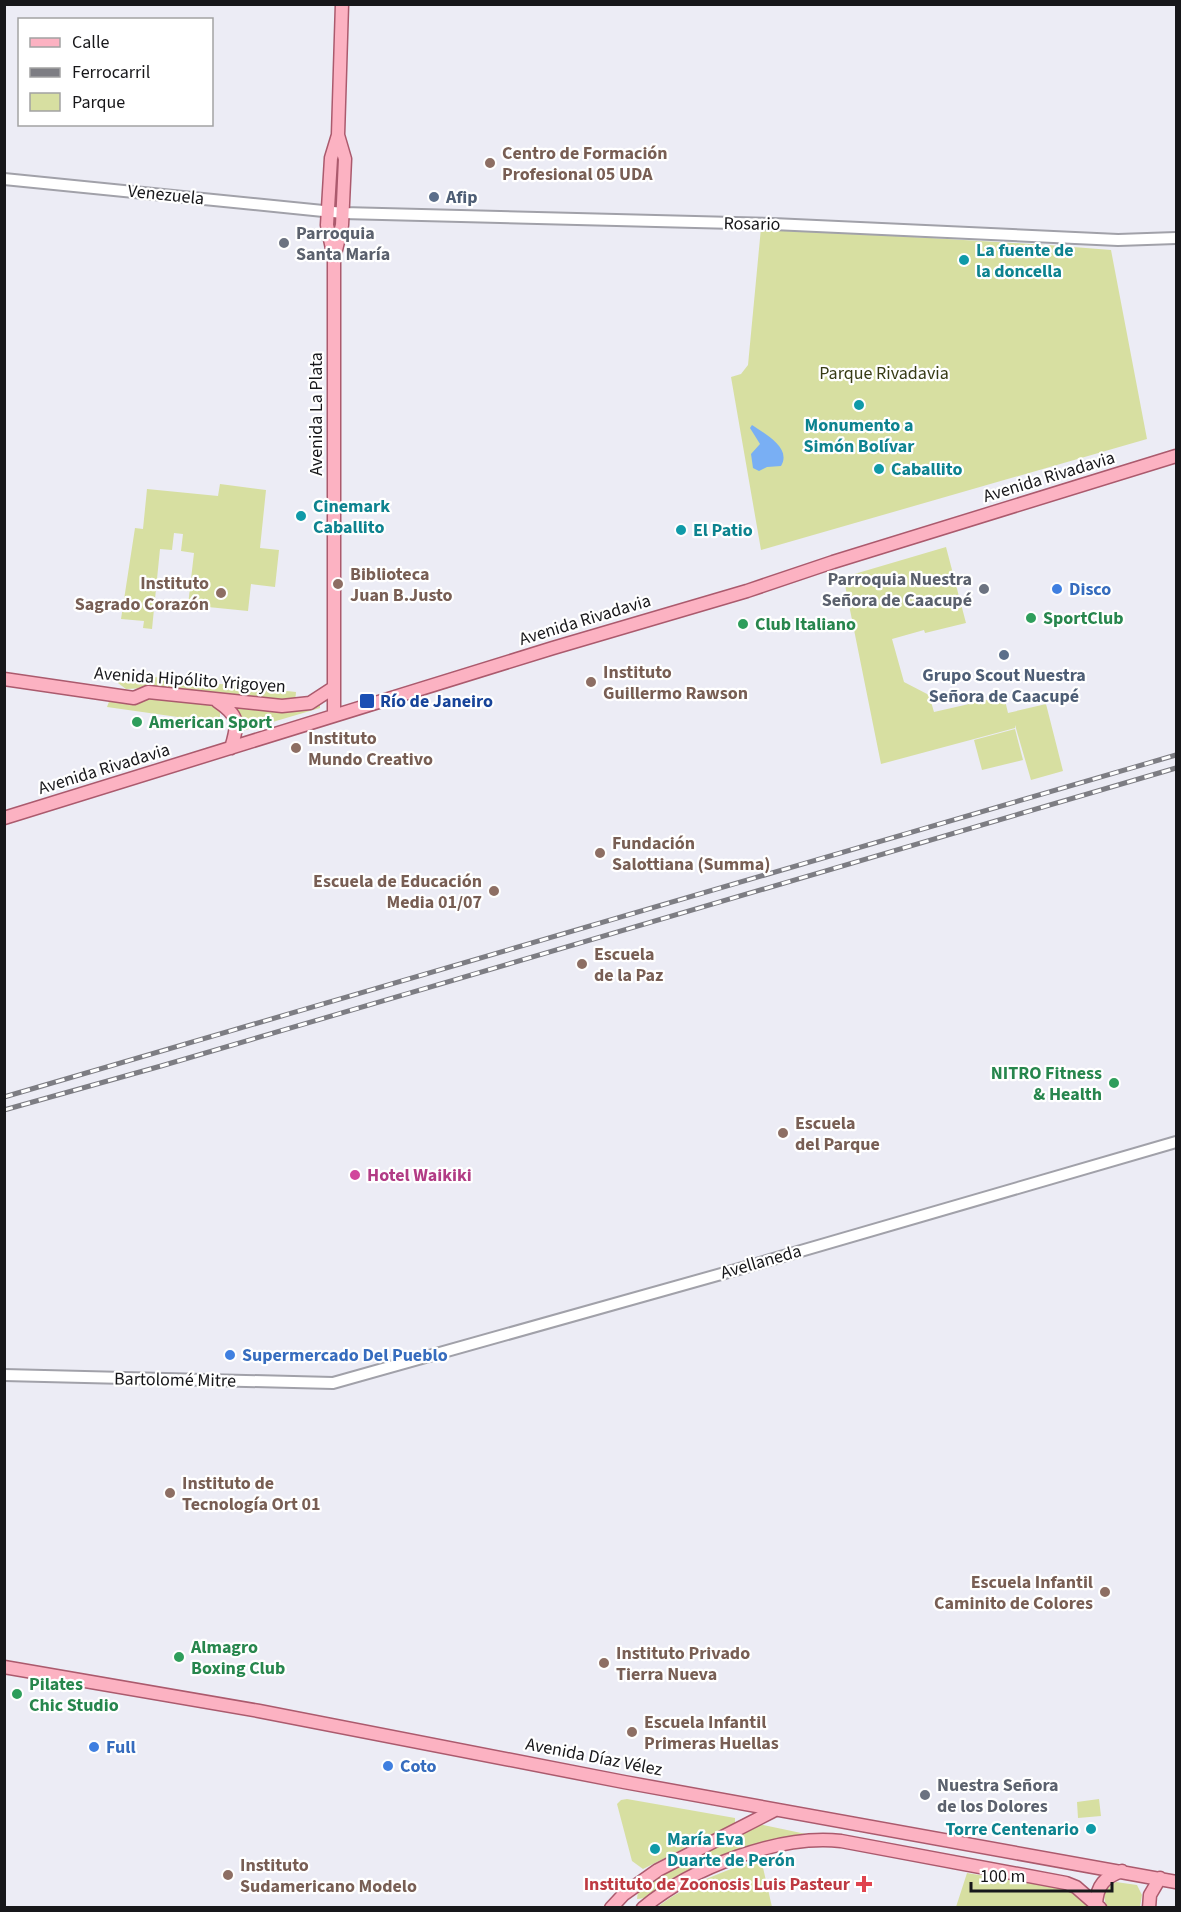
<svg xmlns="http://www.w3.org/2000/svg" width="1181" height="1912" viewBox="0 0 1181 1912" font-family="'Source Sans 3',sans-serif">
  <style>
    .green { fill: #d7dfa1 }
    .water { fill: #79aff4 }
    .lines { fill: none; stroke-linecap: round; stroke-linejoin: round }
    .minor-casing { stroke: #a1a1a9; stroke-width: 14 }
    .major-casing { stroke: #ab5a6d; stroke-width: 15 }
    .minor { stroke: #fff; stroke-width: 10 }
    .major { stroke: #fcb2c2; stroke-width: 12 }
    .rail-casing { stroke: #7d7d83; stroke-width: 5 }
    .rail { stroke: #fff; stroke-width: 3; stroke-dasharray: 9; stroke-linecap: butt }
    .education-dot { fill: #8d6e63; stroke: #fff; stroke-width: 2 }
    .service-dot { fill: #5c6f8a; stroke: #fff; stroke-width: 2 }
    .worship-dot { fill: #6b7280; stroke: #fff; stroke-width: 2 }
    .culture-dot { fill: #0f9aa8; stroke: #fff; stroke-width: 2 }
    .shop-dot { fill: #3f7fe0; stroke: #fff; stroke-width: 2 }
    .leisure-dot { fill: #2e9e5b; stroke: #fff; stroke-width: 2 }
    .transit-dot { fill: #1a4fb4; stroke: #fff; stroke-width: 2 }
    .hotel-dot { fill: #d1479c; stroke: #fff; stroke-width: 2 }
    .health-dot { fill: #e0444e; stroke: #fff; stroke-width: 2 }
    .labels { text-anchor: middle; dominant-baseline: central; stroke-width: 4.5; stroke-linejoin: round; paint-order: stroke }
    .education-label { font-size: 18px; font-weight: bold; fill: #785e54; stroke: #fff; text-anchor: start }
    .street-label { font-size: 18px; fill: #17171a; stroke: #fff }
    .service-label { font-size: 18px; font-weight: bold; fill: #4e5e75; stroke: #fff; text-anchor: start }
    .worship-label { font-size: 18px; font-weight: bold; fill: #5b616d; stroke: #fff; text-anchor: start }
    .culture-label { font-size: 18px; font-weight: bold; fill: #0d838f; stroke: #fff; text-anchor: start }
    .park-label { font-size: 18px; fill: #373b15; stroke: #fff }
    .shop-label { font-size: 18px; font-weight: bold; fill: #366cbe; stroke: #fff; text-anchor: start }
    .leisure-label { font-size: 18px; font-weight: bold; fill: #27864d; stroke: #fff; text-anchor: start }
    .transit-label { font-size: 18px; font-weight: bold; fill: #164399; stroke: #fff; text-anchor: start }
    .hotel-label { font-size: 18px; font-weight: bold; fill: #b23c85; stroke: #fff; text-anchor: start }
    .health-label { font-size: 18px; font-weight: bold; fill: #be3a42; stroke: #fff; text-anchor: end }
  </style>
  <rect width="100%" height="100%" fill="#ececf5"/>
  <path class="green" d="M761,228L1048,245L1111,250L1147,439L761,550L731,377L741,374L748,365Z
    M220,484L266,490L260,548L279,550L275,587L251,584L248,611L188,605L194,553L181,551L183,534L174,533L172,550L160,549L152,629L143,628L144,621L121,619L135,528L143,529L147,489L218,496Z
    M946,547L966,623L925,633L924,630L892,639L904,682L929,695L934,712L1004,696L1008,713L1046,704L1063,771L1031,780L1015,725V728L881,764L845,585L851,575Z
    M117,673L296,692L295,703L148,688L126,689L118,683Z
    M149,698L215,706L220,710V723L107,707L110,699Z
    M320,702V708L242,731L241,718L235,705Z
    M1015,729L1023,760L982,770L974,740Z
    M627,1799L735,1818V1823L643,1869L632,1861L617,1804L621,1800Z
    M1099,1799L1101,1816L1078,1818L1077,1802Z
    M758,1824L806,1834C763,1844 720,1853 681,1874C667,1881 653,1899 637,1899L638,1891L671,1868Z
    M761,1859L772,1907L656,1908C687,1884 724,1871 761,1859Z
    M967,1873L1064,1889L1076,1895L1088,1907H956Z
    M1116,1882L1137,1885L1142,1895L1140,1907L1107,1906C1101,1894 1106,1889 1116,1882Z"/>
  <path class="water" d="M752,425C765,434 792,448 781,466L767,467L759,471L753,468L751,454L760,444L750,428Z"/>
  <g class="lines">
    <defs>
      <path id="minor" d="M4,179L343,213L773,224L1118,240L1176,238
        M4,1375L333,1383L739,1269L1176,1142"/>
      <path id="major" d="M335,254L342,225L345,159L338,135
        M4,679L134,698L148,692L282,706L310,703L333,688
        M217,701C239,716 239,722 231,748
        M334,715V258L327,225L331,158L338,135L342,4
        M4,818L553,648L747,591L833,562L1176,456
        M4,1667L259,1711L624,1782L1176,1882
        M1096,1904C1097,1885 1105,1877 1122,1871
        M611,1908L624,1894L658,1870L775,1810
        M643,1908C691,1868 779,1834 841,1841L1066,1883L1076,1887L1100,1908
        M1149,1908L1150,1895L1160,1878"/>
    </defs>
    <use href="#minor" class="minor-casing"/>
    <use href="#major" class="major-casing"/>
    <use href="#minor" class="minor"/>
    <use href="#major" class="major"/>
    <defs>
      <path id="rail" d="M4,1097L1176,755
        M4,1110L161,1066L1176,768"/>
    </defs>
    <use href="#rail" class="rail-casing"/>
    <use href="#rail" class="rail"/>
  </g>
  <g class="education-dot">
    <circle cx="490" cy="163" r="6"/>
    <circle cx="338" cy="584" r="6"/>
    <circle cx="221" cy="593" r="6"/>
    <circle cx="591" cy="682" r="6"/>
    <circle cx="296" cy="748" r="6"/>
    <circle cx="600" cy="853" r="6"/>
    <circle cx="494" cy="891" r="6"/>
    <circle cx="582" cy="964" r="6"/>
    <circle cx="783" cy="1133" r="6"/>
    <circle cx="170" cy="1493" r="6"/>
    <circle cx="1105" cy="1592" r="6"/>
    <circle cx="604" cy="1663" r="6"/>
    <circle cx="632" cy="1732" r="6"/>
    <circle cx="228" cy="1875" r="6"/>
  </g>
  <g class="service-dot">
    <circle cx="434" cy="197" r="6"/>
    <circle cx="1004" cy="655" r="6"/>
  </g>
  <g class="worship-dot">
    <circle cx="284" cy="243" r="6"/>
    <circle cx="984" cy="589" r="6"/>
    <circle cx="925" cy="1795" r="6"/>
  </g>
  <g class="culture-dot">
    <circle cx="964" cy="260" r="6"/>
    <circle cx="859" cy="405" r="6"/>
    <circle cx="879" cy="469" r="6"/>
    <circle cx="301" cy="516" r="6"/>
    <circle cx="681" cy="530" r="6"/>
    <circle cx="1091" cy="1829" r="6"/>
    <circle cx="655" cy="1849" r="6"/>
  </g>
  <g class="shop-dot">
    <circle cx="1057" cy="589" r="6"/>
    <circle cx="230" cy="1355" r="6"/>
    <circle cx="94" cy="1747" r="6"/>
    <circle cx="388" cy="1766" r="6"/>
  </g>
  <g class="leisure-dot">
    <circle cx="1031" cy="618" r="6"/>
    <circle cx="743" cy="624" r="6"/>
    <circle cx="137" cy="722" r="6"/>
    <circle cx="1114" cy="1083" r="6"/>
    <circle cx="179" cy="1657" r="6"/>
    <circle cx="17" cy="1694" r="6"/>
  </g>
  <rect class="transit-dot" x="359" y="693" width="16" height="16" rx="3"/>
  <circle class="hotel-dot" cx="355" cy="1175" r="6"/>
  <path class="health-dot" d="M861 1875h6v6h6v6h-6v6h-6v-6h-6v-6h6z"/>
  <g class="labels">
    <g class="education-label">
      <text x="502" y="153">Centro de Formación<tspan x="502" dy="21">Profesional 05 UDA</tspan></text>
      <text x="350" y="574">Biblioteca<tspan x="350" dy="21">Juan B.Justo</tspan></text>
      <text x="209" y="583" text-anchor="end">Instituto<tspan x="209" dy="21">Sagrado Corazón</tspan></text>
      <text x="603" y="672">Instituto<tspan x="603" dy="21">Guillermo Rawson</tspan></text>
      <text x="308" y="738">Instituto<tspan x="308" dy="21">Mundo Creativo</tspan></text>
      <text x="612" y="843">Fundación<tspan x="612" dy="21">Salottiana (Summa)</tspan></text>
      <text x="482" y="881" text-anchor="end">Escuela de Educación<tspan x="482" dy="21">Media 01/07</tspan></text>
      <text x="594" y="954">Escuela<tspan x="594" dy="21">de la Paz</tspan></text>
      <text x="795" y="1123">Escuela<tspan x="795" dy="21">del Parque</tspan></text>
      <text x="182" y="1483">Instituto de<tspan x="182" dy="21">Tecnología Ort 01</tspan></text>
      <text x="1093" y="1582" text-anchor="end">Escuela Infantil<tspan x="1093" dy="21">Caminito de Colores</tspan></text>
      <text x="616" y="1653">Instituto Privado<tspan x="616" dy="21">Tierra Nueva</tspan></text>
      <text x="644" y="1722">Escuela Infantil<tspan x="644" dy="21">Primeras Huellas</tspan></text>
      <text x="240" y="1865">Instituto<tspan x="240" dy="21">Sudamericano Modelo</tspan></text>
    </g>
    <g class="street-label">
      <text transform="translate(166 195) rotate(6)">Venezuela</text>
      <text transform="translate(752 224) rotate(1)">Rosario</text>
      <text transform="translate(316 414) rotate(-90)">Avenida La Plata</text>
      <text transform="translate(1049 477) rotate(-17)">Avenida Rivadavia</text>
      <text transform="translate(585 620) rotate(-17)">Avenida Rivadavia</text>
      <text transform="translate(190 680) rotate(4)">Avenida Hipólito Yrigoyen</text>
      <text transform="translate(104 769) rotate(-17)">Avenida Rivadavia</text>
      <text transform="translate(761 1262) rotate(-16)">Avellaneda</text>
      <text transform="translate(175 1380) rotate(1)">Bartolomé Mitre</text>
      <text transform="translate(594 1757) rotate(11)">Avenida Díaz Vélez</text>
    </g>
    <g class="service-label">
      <text x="446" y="197">Afip</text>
      <text x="1004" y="675" text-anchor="middle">Grupo Scout Nuestra<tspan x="1004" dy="21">Señora de Caacupé</tspan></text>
    </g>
    <g class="worship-label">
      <text x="296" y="233">Parroquia<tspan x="296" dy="21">Santa María</tspan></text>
      <text x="972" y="579" text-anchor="end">Parroquia Nuestra<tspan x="972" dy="21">Señora de Caacupé</tspan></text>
      <text x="937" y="1785">Nuestra Señora<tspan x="937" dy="21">de los Dolores</tspan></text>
    </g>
    <g class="culture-label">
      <text x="976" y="250">La fuente de<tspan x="976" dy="21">la doncella</tspan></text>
      <text x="859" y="425" text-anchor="middle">Monumento a<tspan x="859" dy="21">Simón Bolívar</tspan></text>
      <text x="891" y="469">Caballito</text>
      <text x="313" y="506">Cinemark<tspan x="313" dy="21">Caballito</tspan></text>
      <text x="693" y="530">El Patio</text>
      <text x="1079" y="1829" text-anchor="end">Torre Centenario</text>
      <text x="667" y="1839">María Eva<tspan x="667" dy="21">Duarte de Perón</tspan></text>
    </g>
    <g class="park-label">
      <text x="884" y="373">Parque Rivadavia</text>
    </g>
    <g class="shop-label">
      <text x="1069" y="589">Disco</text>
      <text x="242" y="1355">Supermercado Del Pueblo</text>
      <text x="106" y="1747">Full</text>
      <text x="400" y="1766">Coto</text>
    </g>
    <g class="leisure-label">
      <text x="1043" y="618">SportClub</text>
      <text x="755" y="624">Club Italiano</text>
      <text x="149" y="722">American Sport</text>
      <text x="1102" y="1073" text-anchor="end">NITRO Fitness<tspan x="1102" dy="21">&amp; Health</tspan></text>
      <text x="191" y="1647">Almagro<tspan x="191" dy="21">Boxing Club</tspan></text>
      <text x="29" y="1684">Pilates<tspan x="29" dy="21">Chic Studio</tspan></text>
    </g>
    <g class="transit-label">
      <text x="380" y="701">Río de Janeiro</text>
    </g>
    <g class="hotel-label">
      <text x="367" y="1175">Hotel Waikiki</text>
    </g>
    <g class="health-label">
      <text x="850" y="1884">Instituto de Zoonosis Luis Pasteur</text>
    </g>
  </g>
  <rect width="1181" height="1912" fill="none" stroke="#17171a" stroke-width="12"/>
  <rect x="18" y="18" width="195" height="108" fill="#ffffff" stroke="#a2a2a3" stroke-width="1.5"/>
  <rect x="30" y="38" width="30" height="9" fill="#fcb2c2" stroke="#a2a2a3" stroke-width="1.5"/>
  <text x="72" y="48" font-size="18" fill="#17171a">Calle</text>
  <rect x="30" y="68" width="30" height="9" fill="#7d7d83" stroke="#a2a2a3" stroke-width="1.5"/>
  <text x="72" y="78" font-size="18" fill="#17171a">Ferrocarril</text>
  <rect x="30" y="93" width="30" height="18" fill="#d7dfa1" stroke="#a2a2a3" stroke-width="1.5"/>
  <text x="72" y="108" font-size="18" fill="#17171a">Parque</text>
  <path d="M971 1882v9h141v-9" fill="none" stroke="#17171a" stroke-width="3"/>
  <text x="980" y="1882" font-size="18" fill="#17171a" stroke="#ffffff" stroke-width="4.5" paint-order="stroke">100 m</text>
</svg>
